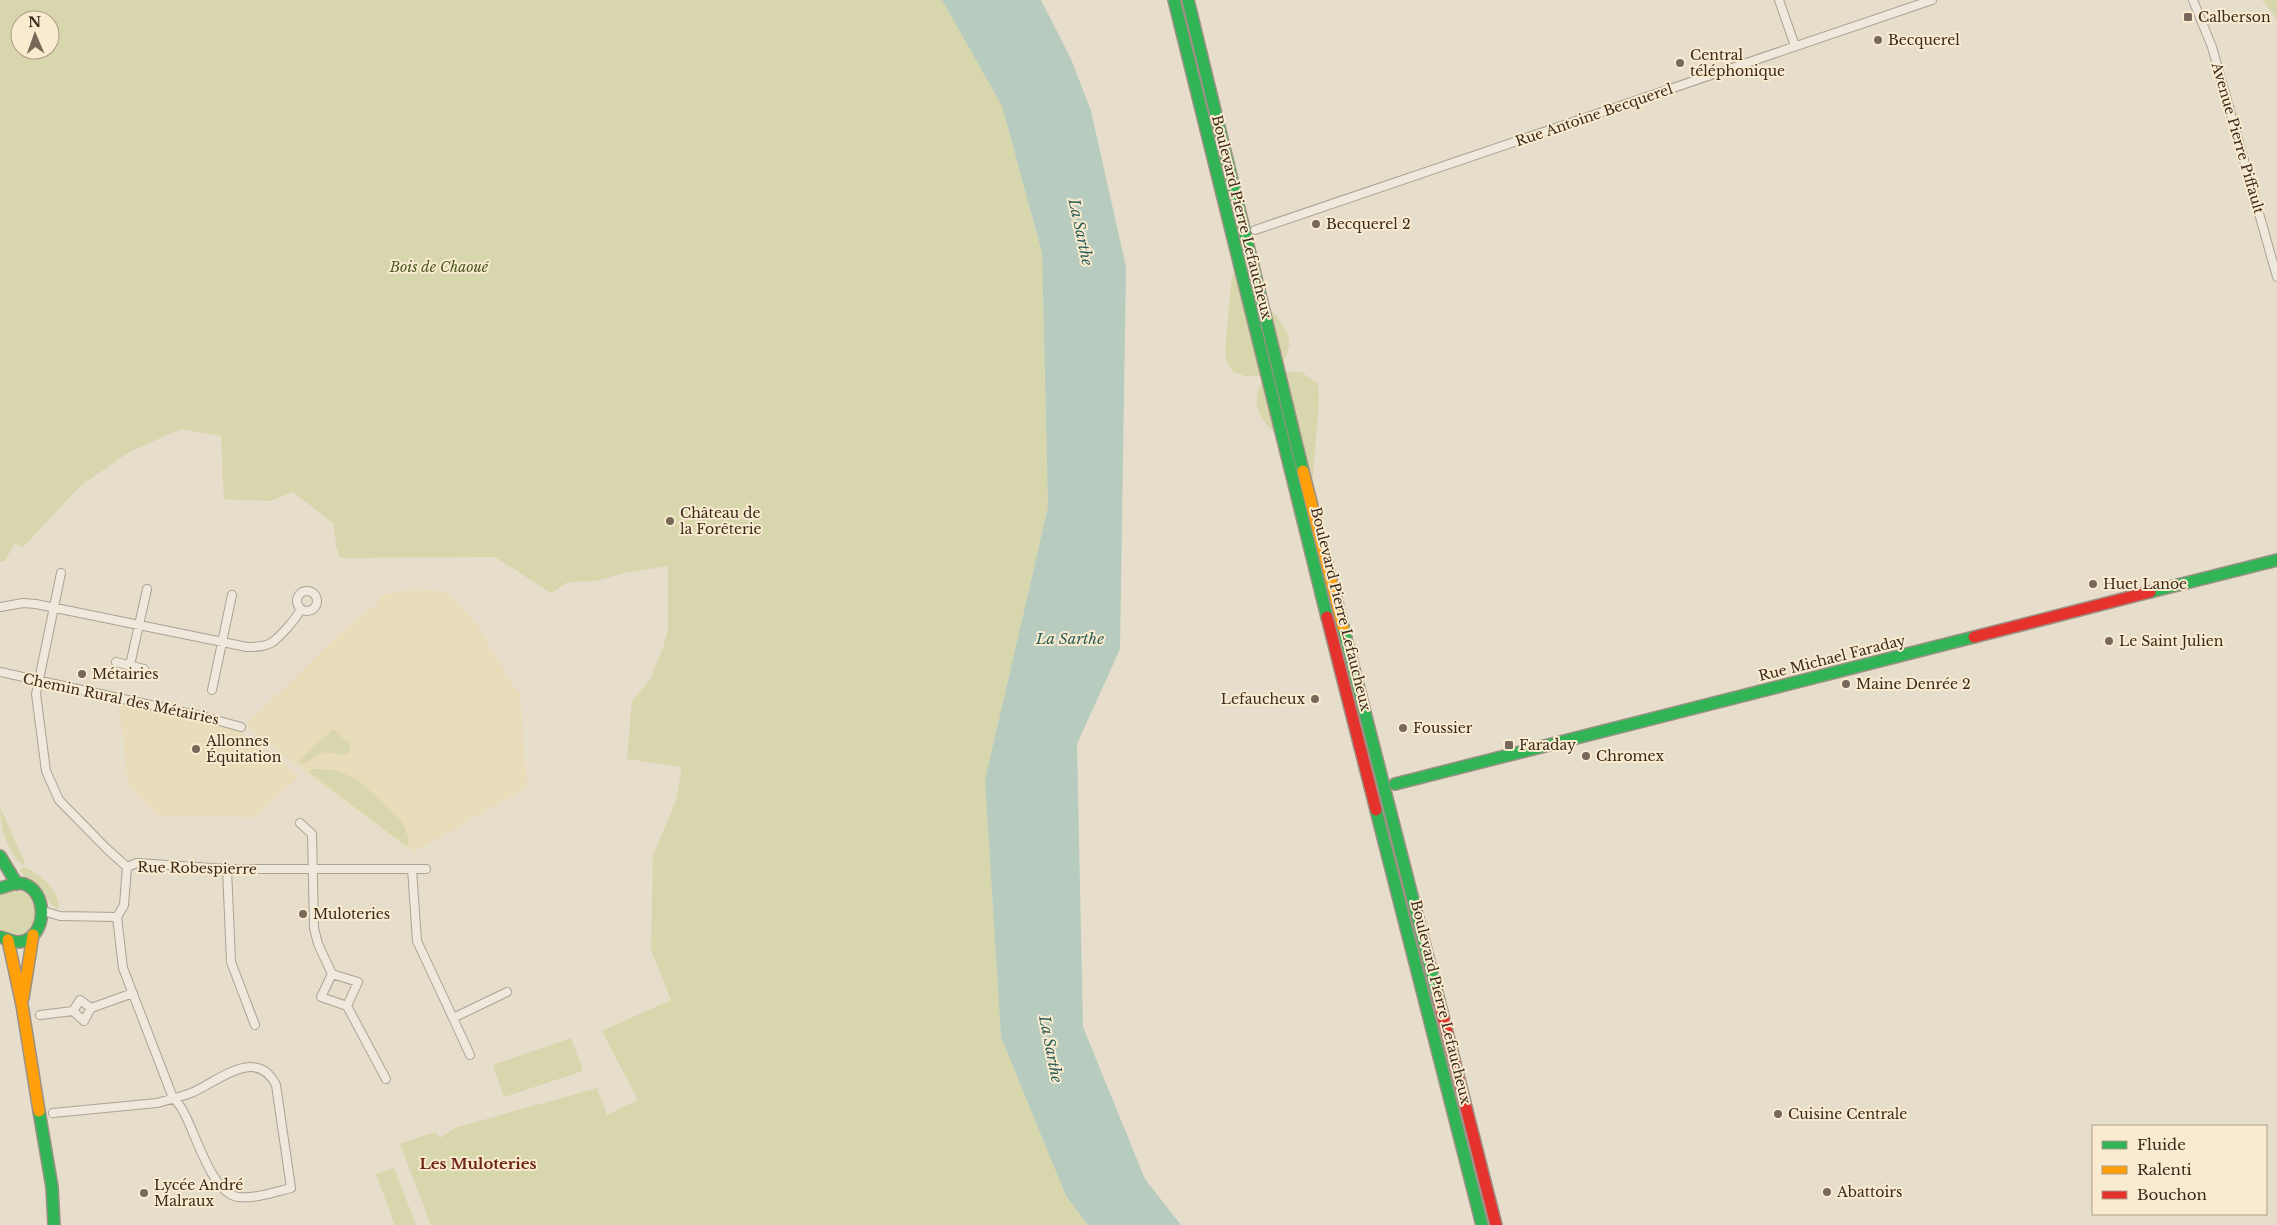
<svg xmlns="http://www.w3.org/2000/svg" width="2277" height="1225" viewBox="0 0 2277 1225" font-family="'Libre Baskerville',serif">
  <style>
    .farmland { fill: #e8dcba }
    .green { fill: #d8d6ac; fill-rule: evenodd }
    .water { fill: #b7ccbe }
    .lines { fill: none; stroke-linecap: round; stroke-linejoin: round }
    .street-casing { stroke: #aba294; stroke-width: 10 }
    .fast-casing { stroke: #9b9185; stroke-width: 14 }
    .slow-casing { stroke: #9b9185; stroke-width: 14 }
    .jam-casing { stroke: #9b9185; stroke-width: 14 }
    .street { stroke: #eee8dd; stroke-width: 8 }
    .fast { stroke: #30b455; stroke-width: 11 }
    .slow { stroke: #ff9f0a; stroke-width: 11 }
    .jam { stroke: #e5322d; stroke-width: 11 }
    .poi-dot { fill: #776859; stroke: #f9ebcf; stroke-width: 2 }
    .labels { text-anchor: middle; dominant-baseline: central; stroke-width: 4; stroke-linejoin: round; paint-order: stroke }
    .poi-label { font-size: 14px; fill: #3b291b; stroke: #f9ebcf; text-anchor: start }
    .street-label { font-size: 14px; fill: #3b291b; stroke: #f9ebcf }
    .park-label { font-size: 14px; font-style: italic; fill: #4d5920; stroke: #f9ebcf }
    .water-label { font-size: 15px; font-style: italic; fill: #295c57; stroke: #f9ebcf }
    .neighbourhood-label { font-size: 15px; font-weight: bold; fill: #6c2516; stroke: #f9ebcf }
  </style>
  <rect width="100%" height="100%" fill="#e6ddcb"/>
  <path class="farmland" d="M415,589L447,592L478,626L512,685L520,693L527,787L414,852L307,773L246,725L347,627L376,605L383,595Z
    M119,701L234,727L299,776L255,817L158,816L128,785Z"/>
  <path class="green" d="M0,0H942L1002,106L1042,253L1048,507L985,780L1001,1037L1066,1196L1088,1225H431L400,1144L435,1132L440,1138L455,1128L597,1088L607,1115L638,1100L602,1031L671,1000L651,950L653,856L676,800L682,767L627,759L632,701L650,680L663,648L668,630V566L624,573L596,581L568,582L551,593L495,557L340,558L336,546L334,524L293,492L270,501L224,499L221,436L181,429L131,451L81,485L23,547L14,544L5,561L0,562ZM20,20H50V50H20Z
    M2262,0H2277V19Z
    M1237,259L1282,442C1261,418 1247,408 1265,376H1245L1233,372L1227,362L1225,352L1231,284Z
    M1260,298C1270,308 1293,331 1289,347C1287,355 1282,364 1278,372H1301L1318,384L1319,400L1311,502Z
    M333,729L350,744V751L346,755C338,755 326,750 318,754C310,758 309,766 298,762Z
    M312,769L335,770L358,780L402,821L409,839L407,847L309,772Z
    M0,807L25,863L23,865C7,853 0,826 0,807Z
    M23,867C39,872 61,891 58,909C49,905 47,896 40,889C33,882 25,879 20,870Z
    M15,890C57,897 30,953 0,929V895Z
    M571,1038L583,1071L504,1097L493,1065Z
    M394,1168L416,1225H395L376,1174Z"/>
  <path class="water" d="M942,0H1041L1071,59L1091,111L1126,267L1120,649L1077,744L1083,1027L1145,1179L1181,1225H1088L1066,1196L1001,1037L985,780L1048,507L1042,253L1002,106Z"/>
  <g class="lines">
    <defs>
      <path id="street" d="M1779,0L1795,46
        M2193,0L2212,47L2277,277
        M1255,230L1932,0
        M61,573L36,694L46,771L59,800L107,849L127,867
        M297 601a10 10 0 1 1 20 0a10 10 0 1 1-20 0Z
        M0,607L23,603L36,604L247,647C255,647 264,647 271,643C279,638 297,618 300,610
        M116,662L144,669
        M130,665L147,589
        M0,672L205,717L241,727
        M212,690L232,595
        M300,823L312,834L314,928L318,944L332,974L358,982L347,1006L321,997L332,974
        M127,867L137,863L227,869H426
        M227,869L231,962L255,1025
        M412,869L417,941L453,1018L507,992
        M43,911L60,916L117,917
        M347,1006L386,1079
        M91,1008L84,1021L73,1011L80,1000L91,1008L133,993
        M40,1015L73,1011
        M453,1018L470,1055
        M53,1113L157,1103C168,1100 180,1097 191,1093C216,1083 256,1045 276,1085L291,1188C275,1192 254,1199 238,1197C211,1193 195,1131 183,1111C181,1106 177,1102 173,1098L123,968L117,917L124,905L127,867"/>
      <path id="fast" d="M1174,0L1327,617
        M1188,0L1303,471
        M2150,592L2277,560
        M1343,627L1439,1001
        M1395,784L1974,637
        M1376,810L1482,1225
        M0,856L17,884
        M0,888C5,887 13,883 19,883C49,886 49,939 19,942C13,942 5,938 0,937
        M39,1111L52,1187L54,1225"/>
      <path id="slow" d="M1303,471L1343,627
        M8,940L22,1005L39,1111
        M23,998L33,935"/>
      <path id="jam" d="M1327,617L1376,810
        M1974,637L2150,592
        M1439,1001L1496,1225"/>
    </defs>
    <use href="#street" class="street-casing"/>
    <use href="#fast" class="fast-casing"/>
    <use href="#slow" class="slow-casing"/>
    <use href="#jam" class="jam-casing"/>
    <use href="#street" class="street"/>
    <use href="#fast" class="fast"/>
    <use href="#slow" class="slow"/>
    <use href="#jam" class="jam"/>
  </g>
  <g class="poi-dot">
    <rect x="2183" y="12" width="10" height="10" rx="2.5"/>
    <circle cx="1878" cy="40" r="5"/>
    <circle cx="1680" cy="63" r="5"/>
    <circle cx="1316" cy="224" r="5"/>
    <circle cx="670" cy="521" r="5"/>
    <circle cx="2093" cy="584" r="5"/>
    <circle cx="2109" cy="641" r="5"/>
    <circle cx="82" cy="674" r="5"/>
    <circle cx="1846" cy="684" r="5"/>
    <circle cx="1315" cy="699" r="5"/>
    <circle cx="1403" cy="728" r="5"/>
    <rect x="1504" y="740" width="10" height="10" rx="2.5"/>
    <circle cx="196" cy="749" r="5"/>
    <circle cx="1586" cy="756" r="5"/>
    <circle cx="303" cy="914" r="5"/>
    <circle cx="1778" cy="1114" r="5"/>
    <circle cx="1827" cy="1192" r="5"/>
    <circle cx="144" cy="1193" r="5"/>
  </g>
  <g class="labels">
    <g class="poi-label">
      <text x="2198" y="17">Calberson</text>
      <text x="1888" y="40">Becquerel</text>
      <text x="1690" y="55">Central<tspan x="1690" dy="16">téléphonique</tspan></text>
      <text x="1326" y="224">Becquerel 2</text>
      <text x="680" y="513">Château de<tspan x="680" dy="16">la Forêterie</tspan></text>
      <text x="2103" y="584">Huet Lanoe</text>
      <text x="2119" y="641">Le Saint Julien</text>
      <text x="92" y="674">Métairies</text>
      <text x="1856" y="684">Maine Denrée 2</text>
      <text x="1305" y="699" text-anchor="end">Lefaucheux</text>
      <text x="1413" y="728">Foussier</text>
      <text x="206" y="741">Allonnes<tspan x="206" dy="16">Équitation</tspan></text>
      <text x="1519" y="745">Faraday</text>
      <text x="1596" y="756">Chromex</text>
      <text x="313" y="914">Muloteries</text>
      <text x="1788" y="1114">Cuisine Centrale</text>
      <text x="154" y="1185">Lycée André<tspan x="154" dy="16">Malraux</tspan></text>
      <text x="1837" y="1192">Abattoirs</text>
    </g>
    <g class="street-label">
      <text transform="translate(1594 115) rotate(-19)">Rue Antoine Becquerel</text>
      <text transform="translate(2238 138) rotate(74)">Avenue Pierre Piffault</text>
      <text transform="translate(1242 217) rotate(76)">Boulevard Pierre Lefaucheux</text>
      <text transform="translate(1341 609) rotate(76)">Boulevard Pierre Lefaucheux</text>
      <text transform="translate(1832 658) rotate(-14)">Rue Michael Faraday</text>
      <text transform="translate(121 699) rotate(12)">Chemin Rural des Métairies</text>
      <text transform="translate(197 868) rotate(1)">Rue Robespierre</text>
      <text transform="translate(1441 1002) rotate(76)">Boulevard Pierre Lefaucheux</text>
    </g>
    <g class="park-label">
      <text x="439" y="267">Bois de Chaoué</text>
    </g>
    <g class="water-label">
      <text transform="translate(1081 232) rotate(78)">La Sarthe</text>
      <text x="1070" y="638">La Sarthe</text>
      <text transform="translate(1051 1049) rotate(79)">La Sarthe</text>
    </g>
    <g class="neighbourhood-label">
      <text x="478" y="1163">Les Muloteries</text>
    </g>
  </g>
  <rect x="2092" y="1125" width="175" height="90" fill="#f9ebcf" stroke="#ad9d87"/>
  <rect x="2102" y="1141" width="25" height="8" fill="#30b455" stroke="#ad9d87"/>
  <text x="2137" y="1150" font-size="15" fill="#3b291b">Fluide</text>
  <rect x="2102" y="1166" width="25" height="8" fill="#ff9f0a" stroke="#ad9d87"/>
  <text x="2137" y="1175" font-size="15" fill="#3b291b">Ralenti</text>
  <rect x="2102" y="1191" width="25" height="8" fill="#e5322d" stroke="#ad9d87"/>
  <text x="2137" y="1200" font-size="15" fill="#3b291b">Bouchon</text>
  <g transform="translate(35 35) rotate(358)"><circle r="24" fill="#f9ebcf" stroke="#ad9d87"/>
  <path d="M0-4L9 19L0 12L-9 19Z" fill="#776859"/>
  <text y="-8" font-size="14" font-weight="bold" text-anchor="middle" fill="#3b291b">N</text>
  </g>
</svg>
